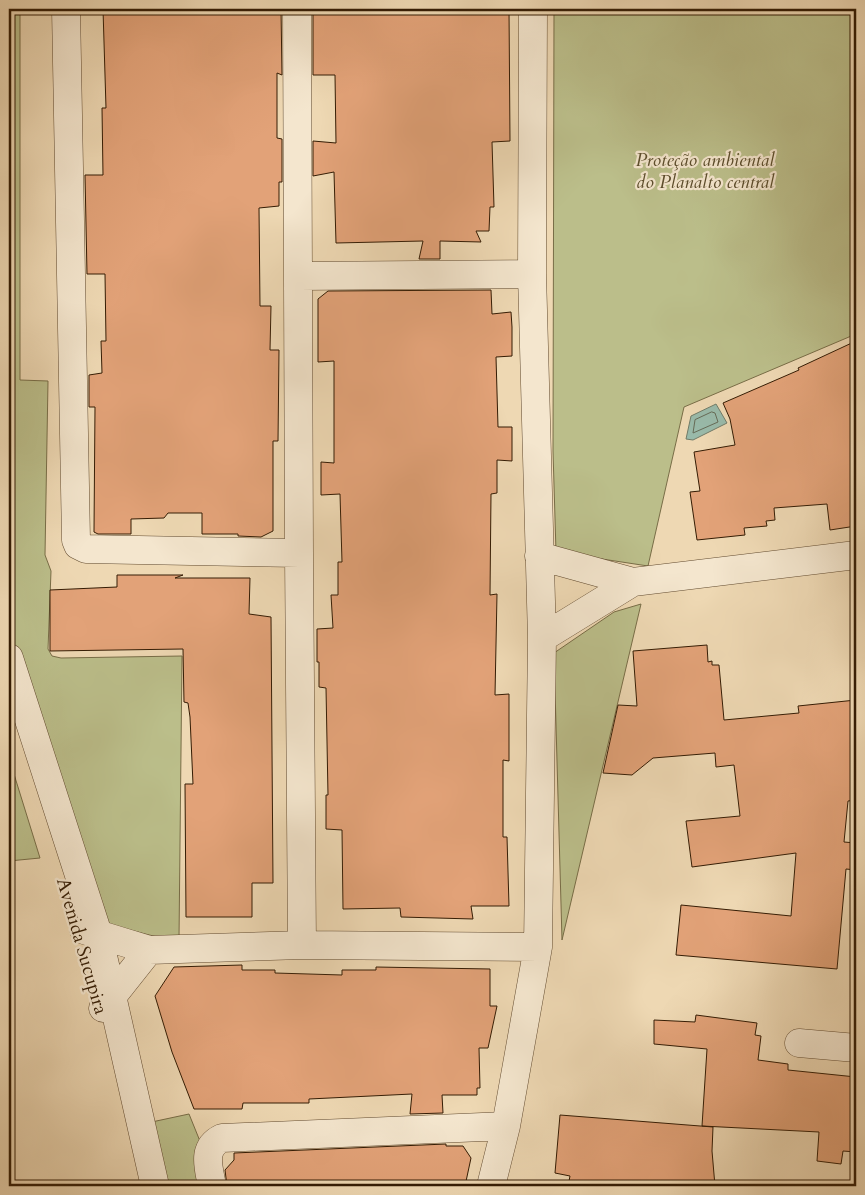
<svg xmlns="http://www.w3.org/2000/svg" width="865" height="1195" viewBox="0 0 865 1195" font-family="Cardo,serif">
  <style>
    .green { fill: #bbbe8a; stroke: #786d47 }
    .water { fill: #99baaa; stroke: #717b68 }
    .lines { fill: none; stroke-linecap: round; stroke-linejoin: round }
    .shore { stroke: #666b57; stroke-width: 1 }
    .building { fill: #e2a278; stroke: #341c04 }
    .minor-casing { stroke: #624b30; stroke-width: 29 }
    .minor { stroke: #f4e6ce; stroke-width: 28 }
    .labels { text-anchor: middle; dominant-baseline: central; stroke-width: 4.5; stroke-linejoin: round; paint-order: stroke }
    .park-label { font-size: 19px; font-style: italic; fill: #5c4d2c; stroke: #f4e6ce }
    .street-label { font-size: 19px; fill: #341c04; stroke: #f4e6ce }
  </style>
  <rect width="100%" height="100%" fill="#eed8b3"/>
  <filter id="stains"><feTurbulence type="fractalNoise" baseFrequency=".004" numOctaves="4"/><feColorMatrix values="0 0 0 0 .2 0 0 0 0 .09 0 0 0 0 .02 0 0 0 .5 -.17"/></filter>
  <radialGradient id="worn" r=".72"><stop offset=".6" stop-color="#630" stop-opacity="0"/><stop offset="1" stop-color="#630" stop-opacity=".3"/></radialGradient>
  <path class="green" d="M9,9H20V380L48,381L45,555L51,571L48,649L52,656L61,658L182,656L179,939L161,938L107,924L9,679Z
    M554,9H856V334L684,407L648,566L556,552L553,451Z
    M641,604L562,940L554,653L614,612Z
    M9,758L40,858L9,861Z
    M189,1114L206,1156L213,1186H159L147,1123Z"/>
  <path class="water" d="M716,404L727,423L693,440L686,439L691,416Z"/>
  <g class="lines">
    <path class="shore" d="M712,412L715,413L718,422L693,433L695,420Z"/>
  </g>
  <path class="building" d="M103,9H281L282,75L277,73V138L282,139V182H279V206L259,208L260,306H271L270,350H279L278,441H273V531L261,537L238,536V534H202V513H168L164,518L131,519V534H98L94,532L95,407H89V375L102,373L101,341H106L105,274H87L85,175H103L102,108H106Z
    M313,9H509L510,141L492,142L494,207H490L489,231H476L481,242L440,241V259H419L423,241L336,243L334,172L313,176V141L336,143L335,75H313Z
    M491,290L492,314L511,312L512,327V356L496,357L498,427H512V461L497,460V493L491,494L490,595L497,594L495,695L509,694V761L503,760V837H507L509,906H471L473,919L401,917L400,908L343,909L342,830L326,829V795H328L326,688L319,687V662H317V629L333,628L331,595H338V562H342L340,494L321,495V462L334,463V361L318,362V299L328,291Z
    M856,341V526L830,530L827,504L774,508L775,520L766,521L767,526L744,528L745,535L697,540L690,492L700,491L694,452L735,445L730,419L723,403L799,370L798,368Z
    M117,575H183L175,578H250L249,614L271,617L273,883H252V917H186L185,784H193L190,717L188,703L184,702L183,649L50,651V590L117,587Z
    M707,645L708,662L712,661V665H719L724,720L799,713L798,706L856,700V800L848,801L844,842L856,843V870L846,869L837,969L676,955L681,905L791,916L796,853L692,867L686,821L740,816L734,765L716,767L715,753L653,758L632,775L603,773L618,705L637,706L633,651Z
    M242,965V970H275V973L342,975V970H376V967L490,969V1006H497L488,1048H479L480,1088H477V1095H442L443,1113L410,1114L412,1094L309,1099V1103H243L242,1109H194L172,1052L155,996L174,967Z
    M696,1015L757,1023L755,1035L761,1036L758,1060L788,1064V1070L856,1077V1152L843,1151L841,1164L817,1161L819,1132L702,1126L707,1049L654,1044V1020L695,1022Z
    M560,1115L713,1127L712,1151L715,1186H625L569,1181L570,1176L555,1173Z
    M446,1144V1146H463L471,1158L465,1186H227L225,1170L234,1160V1153Z"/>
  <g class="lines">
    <defs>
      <path id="minor" d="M66,9L76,540L78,545L86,549L299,553L302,945L538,947
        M297,9L299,553
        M300,276L532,274
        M539,556L633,582L856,555
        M542,638L633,582
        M9,658L98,934L155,1186
        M84,930L149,950L302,945
        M103,1008L149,950
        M799,1043L856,1048
        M212,1186C209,1168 201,1148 222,1138L506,1126
        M491,1186L506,1126L538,947L542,638L532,274L533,9"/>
    </defs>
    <use href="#minor" class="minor-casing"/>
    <use href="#minor" class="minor"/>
  </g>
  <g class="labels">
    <g class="park-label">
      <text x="705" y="160">Proteção ambiental<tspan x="705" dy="22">do Planalto central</tspan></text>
    </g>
    <g class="street-label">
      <text transform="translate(82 946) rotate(74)">Avenida Sucupira</text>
    </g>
  </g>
  <rect width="865" height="1195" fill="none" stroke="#eed8b3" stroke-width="30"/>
  <rect x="10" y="10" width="845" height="1175" fill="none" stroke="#341c04" stroke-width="2.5"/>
  <rect x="15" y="15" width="835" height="1165" fill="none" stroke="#341c04"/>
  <rect width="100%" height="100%" filter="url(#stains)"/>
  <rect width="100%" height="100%" fill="url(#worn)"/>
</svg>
